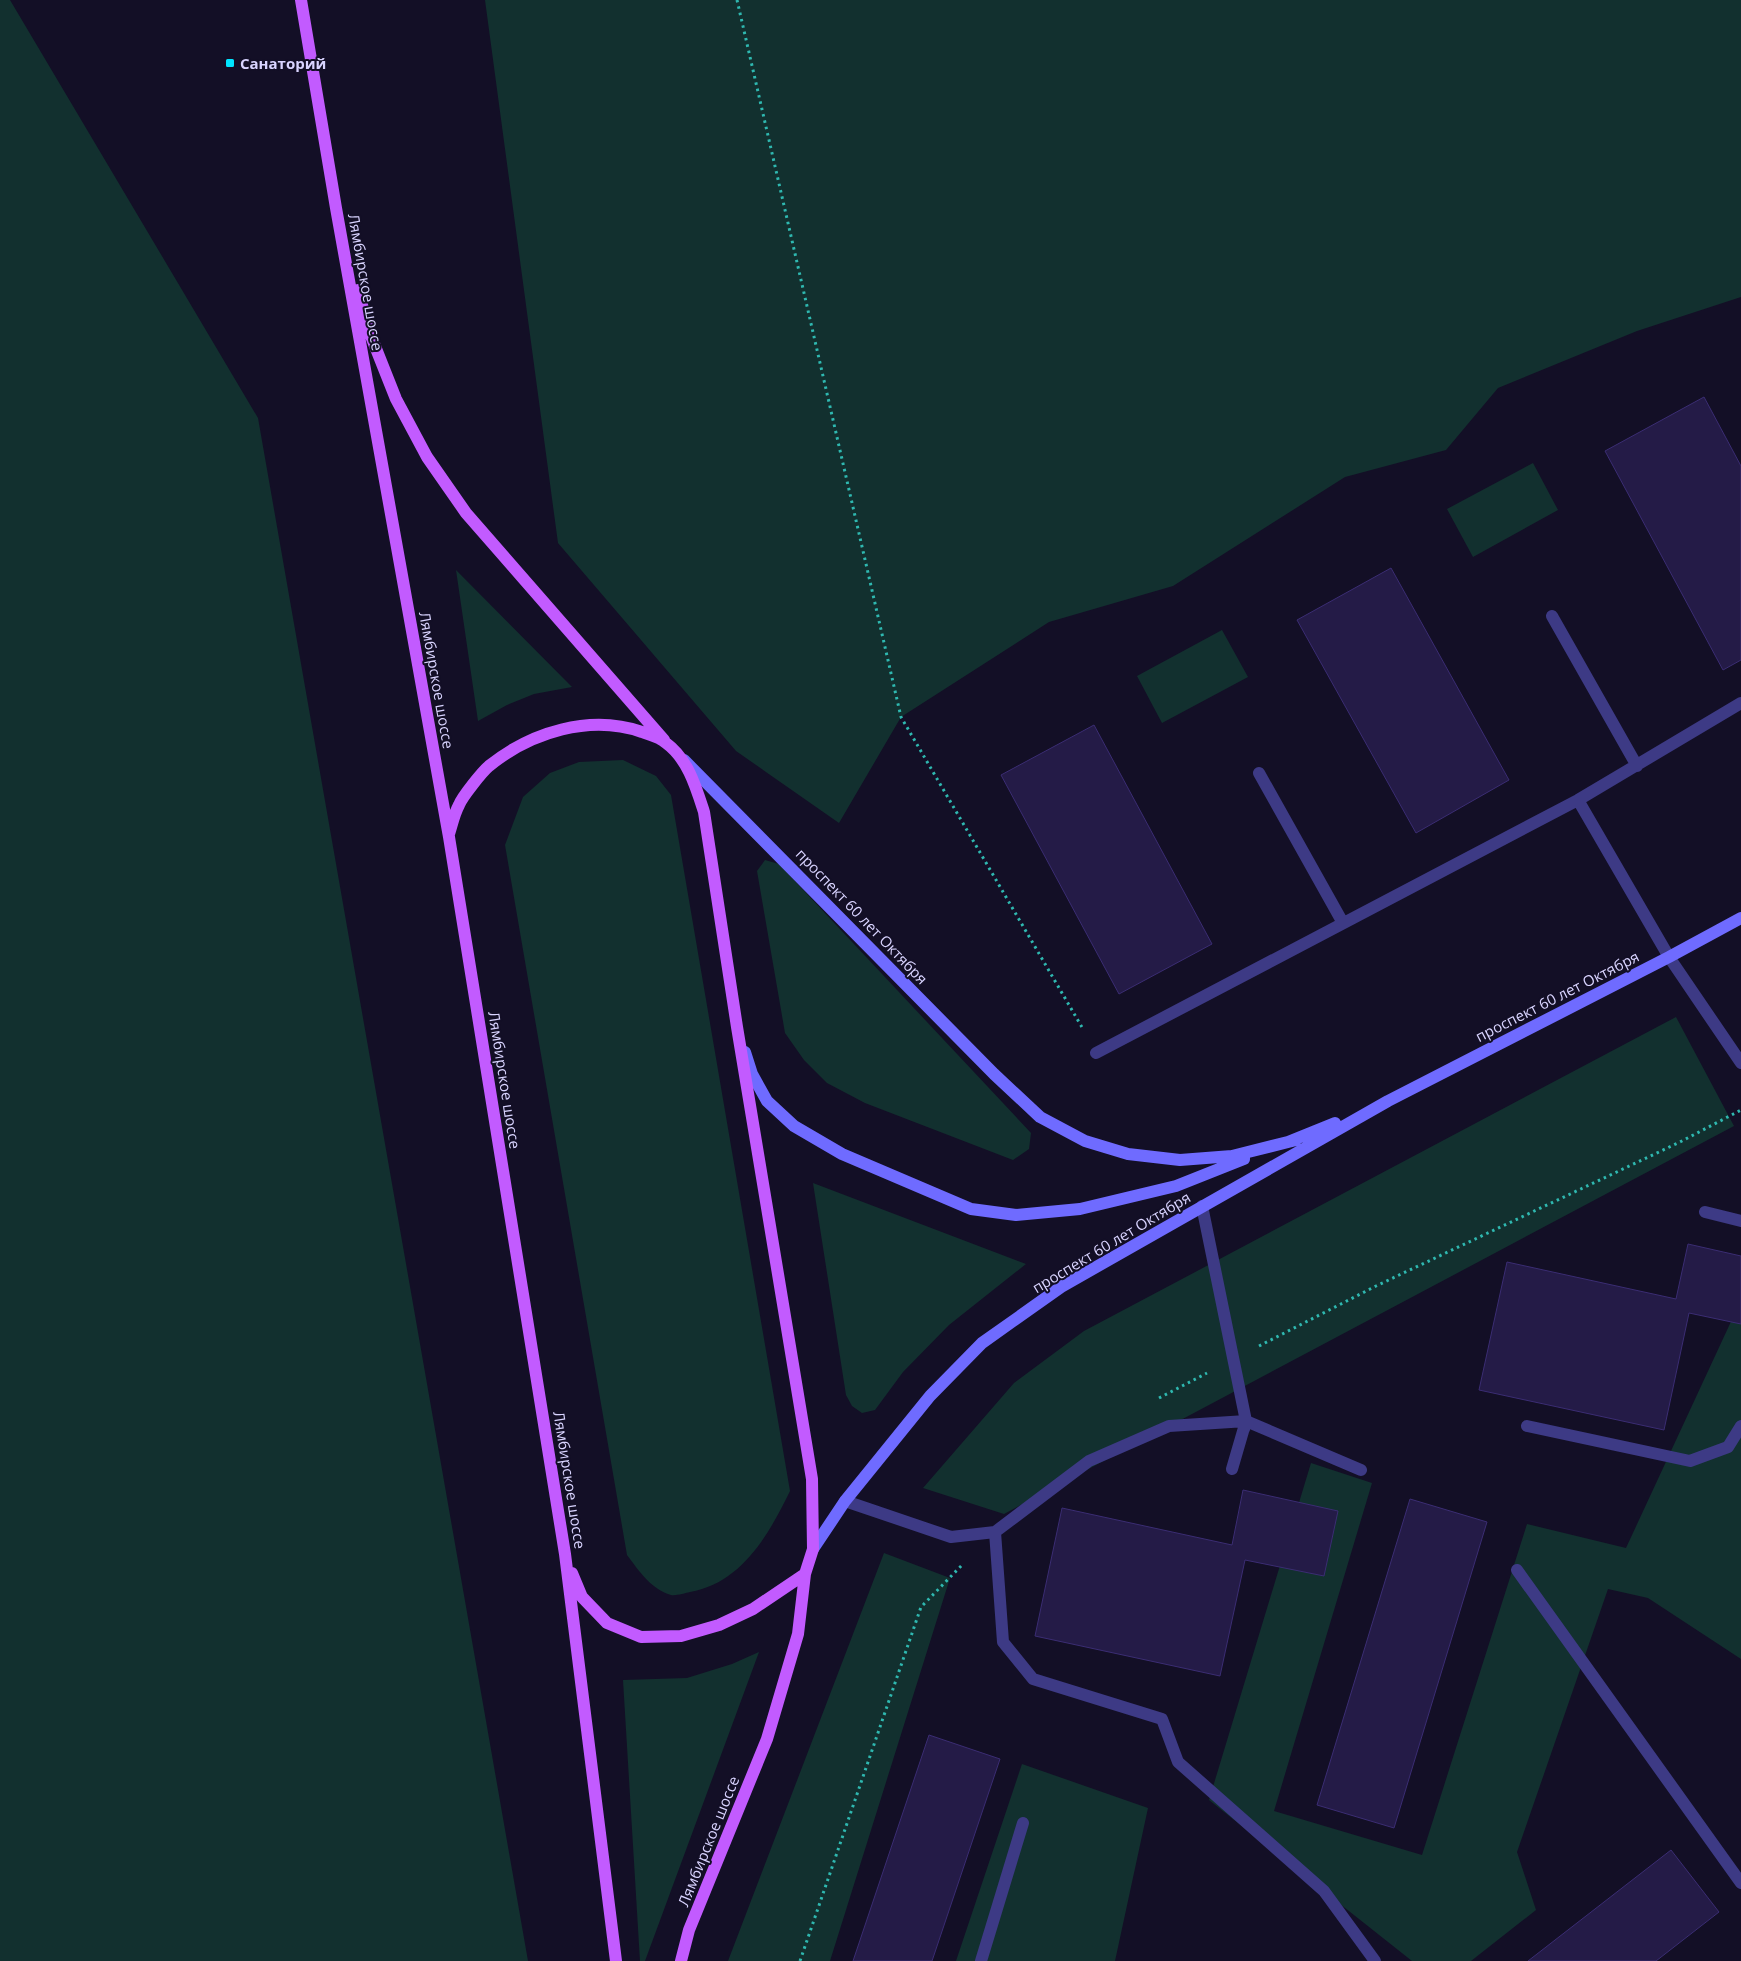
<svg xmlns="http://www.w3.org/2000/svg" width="1741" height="1961" viewBox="0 0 1741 1961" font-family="'Open Sans',sans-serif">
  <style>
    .green { fill: #12302f }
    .building { fill: #241b47; stroke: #3b2d73 }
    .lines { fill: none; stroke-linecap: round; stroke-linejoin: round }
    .path { stroke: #2fb8b0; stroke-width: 3; stroke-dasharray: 2.5 4; stroke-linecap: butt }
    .lane { stroke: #3d3a85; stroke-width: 12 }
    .secondary { stroke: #6f6bff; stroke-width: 12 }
    .primary { stroke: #c25bff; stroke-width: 12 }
    .poi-dot { fill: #00e5ff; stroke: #130f26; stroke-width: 2 }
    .labels { text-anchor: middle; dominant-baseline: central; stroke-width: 4; stroke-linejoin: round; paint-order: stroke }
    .poi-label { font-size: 15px; font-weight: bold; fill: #d9d4ff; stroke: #130f26; text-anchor: start }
    .street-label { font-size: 15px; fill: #d9d4ff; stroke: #130f26 }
  </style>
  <rect width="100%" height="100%" fill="#130f26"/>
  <path class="green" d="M0,0H10L258,418L528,1961H0Z
    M485,0H1741V297L1637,331L1498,388L1446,450L1345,477L1173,586L1049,622L901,717L839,823L736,751L558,543Z
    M1533,463L1558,510L1473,557L1447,509Z
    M456,570L572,687L534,694L507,705L478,721Z
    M1222,630L1248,677L1162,723L1137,676Z
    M623,760L656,776L671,795L790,1491C769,1534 742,1583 690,1592C685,1593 676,1596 671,1595C651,1589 639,1571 627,1555L505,845L523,797L550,773L579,762Z
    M765,860L779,864L1031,1133L1029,1149L1013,1160L865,1103L827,1083L804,1060L785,1033L757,871Z
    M1676,1017L1734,1126L1004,1514L923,1488L1014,1383L1084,1331Z
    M813,1183L1026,1264L949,1325L903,1372L875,1410L862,1413L852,1406L846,1395Z
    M1741,1300V1659L1648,1598L1608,1589L1517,1852L1536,1910L1471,1961H1412L1209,1800L1311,1463L1372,1483L1274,1811L1422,1855L1527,1524L1626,1548Z
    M884,1553L950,1578L830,1961H728Z
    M759,1652L645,1961H640L623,1680L687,1678L732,1664Z
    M1022,1764L1148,1808L1115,1961H956Z"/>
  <path class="building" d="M1704,397L1741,466V660L1723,670L1605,451Z
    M1391,568L1509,780L1416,833L1297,620Z
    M1094,725L1212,944L1119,994L1001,775Z
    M1688,1244L1741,1256V1324L1689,1313L1664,1430L1479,1390L1507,1262L1676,1299Z
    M1243,1490L1338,1511L1324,1576L1245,1560L1220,1676L1035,1636L1062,1508L1232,1545Z
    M1410,1499L1487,1522L1394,1828L1317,1805Z
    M929,1735L1000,1759L932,1961H853Z
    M1671,1850L1719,1912L1656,1961H1528Z"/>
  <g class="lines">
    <path class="path" d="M737,0L901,717L1083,1029
      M1259,1346L1376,1286L1680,1142L1741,1110
      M1159,1398L1207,1373
      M800,1961L921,1607L963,1564"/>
    <path class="lane" d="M1552,616L1637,766
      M1259,773L1343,923
      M1578,800L1669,957L1741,1063
      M1096,1053L1578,800L1741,703
      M1202,1206L1246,1421L1244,1429
      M1705,1212L1741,1221
      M1246,1421L1361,1470
      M1527,1426L1690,1461L1728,1447L1741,1426
      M845,1501L951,1537L995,1532L1089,1461L1169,1426L1246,1421L1232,1469
      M995,1532L1003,1642L1033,1679L1162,1719L1178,1762L1324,1891L1375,1961
      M1517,1570L1741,1883
      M981,1961L1023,1823"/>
    <path class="secondary" d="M684,760L994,1074L1040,1117L1085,1141L1128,1154L1180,1160L1232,1156L1296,1140
      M745,1052L752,1074L767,1101L794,1126L842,1154L971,1209L1016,1215L1080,1209L1176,1186L1244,1159
      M1288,1142L1335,1123
      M813,1549L845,1501L930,1396L982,1343L1061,1287L1388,1101L1669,957L1741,918"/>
    <path class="primary" d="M301,0L336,208L449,837L565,1554L616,1961
      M358,290L369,331L396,399L427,457L466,513L664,740
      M449,834C452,825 454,814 459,805C462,797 482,772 489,766C531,732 590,714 642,732C650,735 660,737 666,743C688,759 696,787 704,812L737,1027L812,1479L813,1549L805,1574L798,1634L767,1739L689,1930L681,1961
      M572,1573L582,1597L607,1623L641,1637L681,1636L719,1625L753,1609L805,1574"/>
  </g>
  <rect class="poi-dot" x="225" y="58" width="10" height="10" rx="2.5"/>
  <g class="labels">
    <g class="poi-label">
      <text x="240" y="63">Санаторий</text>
    </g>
    <g class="street-label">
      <text transform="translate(366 282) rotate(80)">Лямбирское шоссе</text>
      <text transform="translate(437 680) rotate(80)">Лямбирское шоссе</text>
      <text transform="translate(862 916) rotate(46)">проспект 60 лет Октября</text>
      <text transform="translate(1557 996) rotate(-27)">проспект 60 лет Октября</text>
      <text transform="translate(505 1080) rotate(81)">Лямбирское шоссе</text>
      <text transform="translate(1111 1242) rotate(-31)">проспект 60 лет Октября</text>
      <text transform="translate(570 1480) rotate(81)">Лямбирское шоссе</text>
      <text transform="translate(708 1841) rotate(-68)">Лямбирское шоссе</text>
    </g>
  </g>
</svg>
